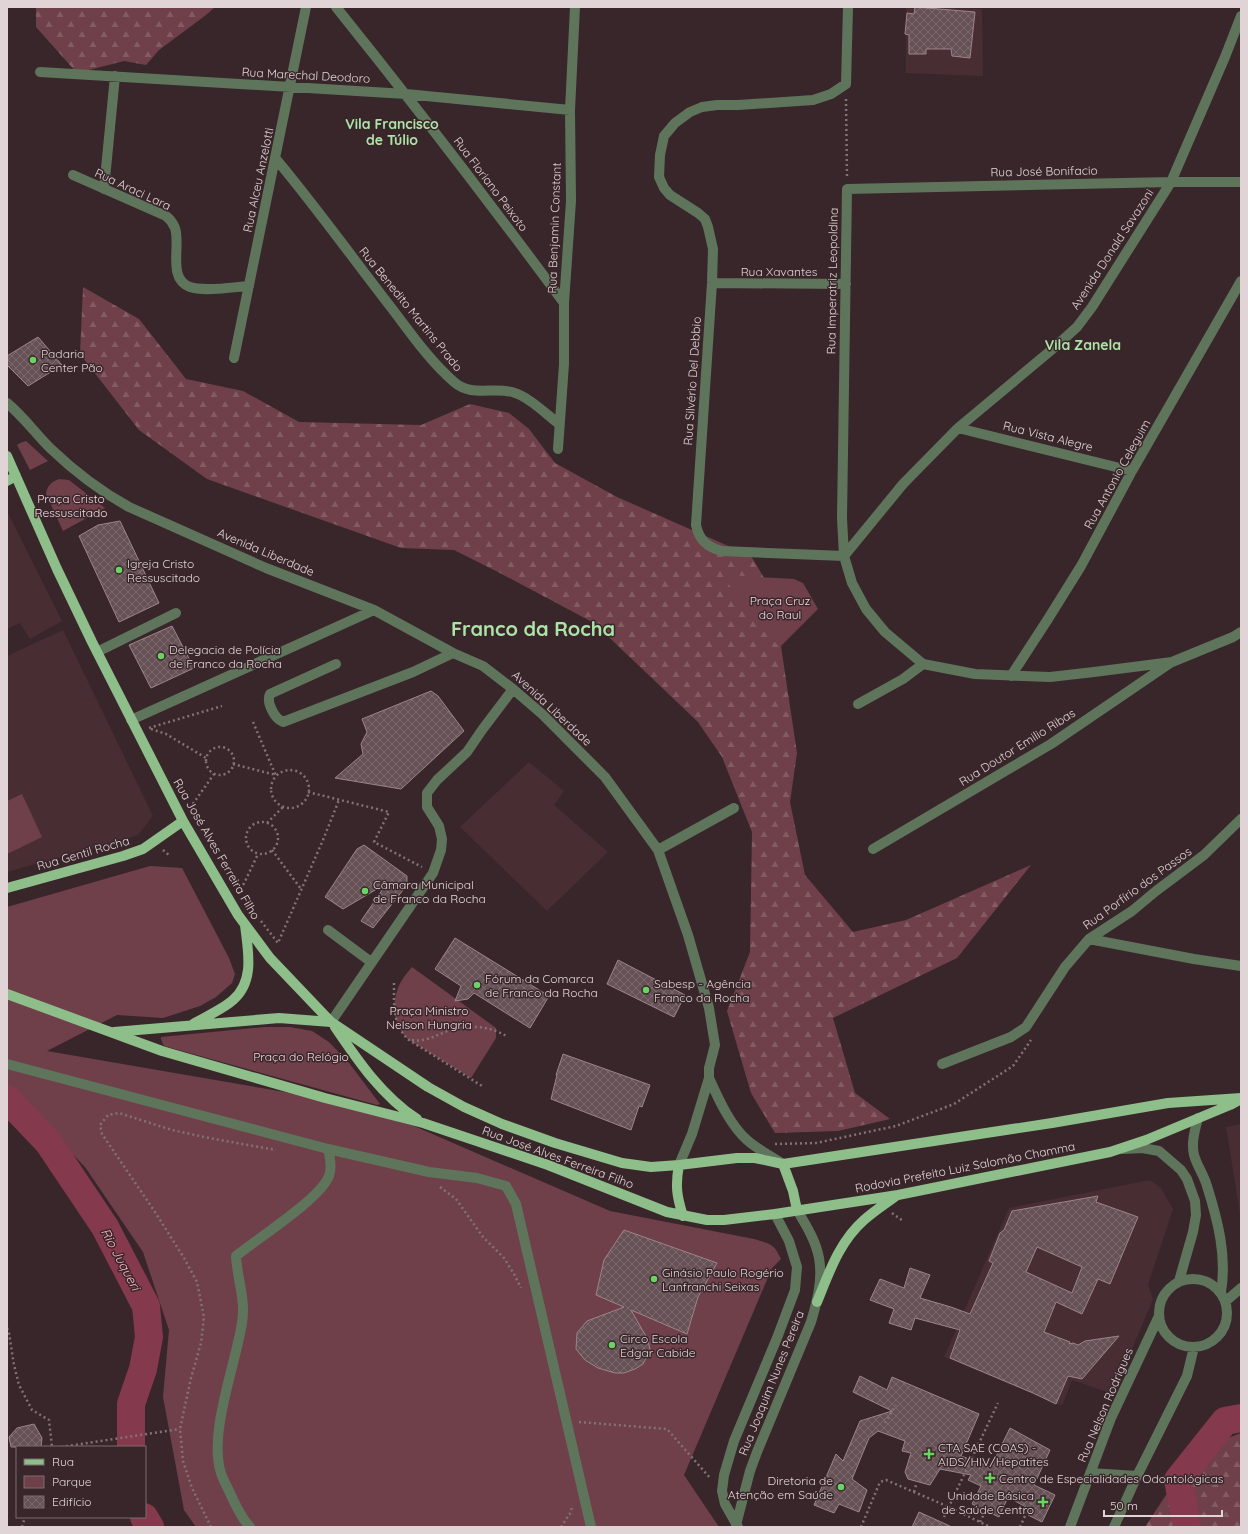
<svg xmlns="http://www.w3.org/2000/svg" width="1248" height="1534" viewBox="0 0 1248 1534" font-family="Quicksand,sans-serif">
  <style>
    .built { fill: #482e33 }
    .forest { fill: url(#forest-firs) }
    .green { fill: #6f404a }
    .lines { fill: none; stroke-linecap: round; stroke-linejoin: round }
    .river { stroke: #84394c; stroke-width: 28 }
    .building { fill: url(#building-cross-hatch); stroke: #9c8589; fill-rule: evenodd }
    .path { stroke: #837275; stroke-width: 2.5; stroke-dasharray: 2 3; stroke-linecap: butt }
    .minor { stroke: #5e755c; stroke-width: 10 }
    .major { stroke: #8ebe8a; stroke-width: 10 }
    .poi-dot { fill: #69d464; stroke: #39262a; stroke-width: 1.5 }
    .labels { text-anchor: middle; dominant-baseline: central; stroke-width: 3; stroke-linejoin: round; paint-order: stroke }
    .street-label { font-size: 12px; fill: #e1d4d6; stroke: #39262a }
    .poi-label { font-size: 12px; fill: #e1d4d6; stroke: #39262a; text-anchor: start }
    .park-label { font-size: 12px; fill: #f3dbdf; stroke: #39262a }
    .water-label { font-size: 13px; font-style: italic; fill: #fbb7c4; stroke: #39262a }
    .quarter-label { font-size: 14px; font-weight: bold; fill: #ace3a7; stroke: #39262a }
    .town-label { font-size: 20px; font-weight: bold; fill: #ace3a7; stroke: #39262a }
  </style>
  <defs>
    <pattern id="forest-firs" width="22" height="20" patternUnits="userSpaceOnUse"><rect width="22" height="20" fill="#6f404a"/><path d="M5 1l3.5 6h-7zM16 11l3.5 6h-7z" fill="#835b63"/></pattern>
    <pattern id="building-cross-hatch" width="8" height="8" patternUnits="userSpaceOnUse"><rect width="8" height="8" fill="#665155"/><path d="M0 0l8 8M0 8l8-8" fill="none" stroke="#7c696d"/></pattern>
  </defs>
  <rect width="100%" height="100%" fill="#39262a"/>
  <path class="built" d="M906,7L982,9L983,76L906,73Z
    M7,511L62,621L30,639L20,623L7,629Z
    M63,630L153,816L138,835L116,842L7,872V656Z
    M529,762L564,791L554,805L608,852L547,911L460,827Z
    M1241,1124V1220L1226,1127Z
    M1150,1180L1161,1188L1173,1209L1148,1285L1153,1299L1113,1394L1072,1380L1062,1406L944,1357L1009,1208Z"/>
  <path class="forest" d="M36,7H215L206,15L159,50L146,65L124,61L77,73L36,27Z
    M83,287L139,319L186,379L243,391L299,422L421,425L470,404L509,413L529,429L555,463L617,497L751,556L773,593L797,753L790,802L805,875L853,932L906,920L1031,865L957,958L833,1018L855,1093L890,1119L838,1131L775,1133L751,1093L727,1011L750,952L752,832L722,757L698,722L594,623L496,571L454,550L401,548L207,479L139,430L80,354Z
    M1241,1433V1527H1145L1168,1492L1218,1442Z"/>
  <path class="green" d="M26,441L48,461L30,470L17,445L20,443Z
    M59,479L69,480L105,508L63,531L46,494C47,486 51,482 59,479Z
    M724,575L794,579L803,583L818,609L780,647L745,613Z
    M22,794L42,837L7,854V801Z
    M150,866L182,868L229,958L235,974L232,983L216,997L200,1006L163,1018L117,1015L47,1051L308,1096L414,1126L610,1211L754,1239C770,1244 774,1243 781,1259L772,1268L684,1475L719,1527H196L184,1510L163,1397L169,1330L143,1252L85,1167L56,1137L7,1114V907Z
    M412,967L496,1028V1038L471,1078L409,1040C394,1027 391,1006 398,988C401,980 407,973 412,967Z
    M265,1027H290L312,1031L329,1042L349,1063L380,1104L377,1105L164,1046L161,1039V1037Z"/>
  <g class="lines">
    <path class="river" d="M7,1099L48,1142L105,1227L146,1306L149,1337L143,1369L131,1404V1447
      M144,1517L150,1527
      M1187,1527L1178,1480L1225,1421L1241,1418"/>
  </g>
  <path class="building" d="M915,7L975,12L970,58L952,56L951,49H926V54H909V35L905,34L907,13L914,14Z
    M38,337L62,365L28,386L7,365V356Z
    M120,521L159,603L119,622L79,536L98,525Z
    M172,626L194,668L151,688L129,645Z
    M431,691L438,696L464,731L401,789L335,778L363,754L361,744L367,732L362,719Z
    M364,845L407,876V885L373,928L361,921L387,883L343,909L325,897L357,849Z
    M455,938L549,996L530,1028L474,993L468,999L455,1001L461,986L435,969Z
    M618,960L685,995L674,1017L607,984Z
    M563,1054L650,1085L642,1107L639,1106L631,1130L551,1099L557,1075H556Z
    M1098,1196L1096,1202L1138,1217L1110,1284L1098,1279L1082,1314L1056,1302L1044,1332L1070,1342L1069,1344L1073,1343L1078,1345L1085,1341L1119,1336L1082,1379L1068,1376L1056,1404L1033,1393L950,1358L960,1330L915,1318L911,1330L889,1323L894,1309L870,1300L880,1279L904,1288L910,1268L930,1275L920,1298L951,1307L970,1314L993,1263L989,1261L1000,1233L1004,1230L1012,1211ZM1037,1247L1082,1267L1072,1293L1026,1272Z
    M624,1230L717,1263L698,1297L687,1334L631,1310L648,1340L650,1350L643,1364L635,1369L624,1373H615L598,1368L585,1360L576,1349L577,1333L587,1321L624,1307L596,1295L604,1260Z
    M860,1376L887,1390L892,1377L979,1414L961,1456L991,1467L1010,1428L1050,1450L1034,1485L1055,1495L1042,1522L1028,1515L1031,1510L1008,1497L999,1517L972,1504L981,1486L968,1480L971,1475L940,1469L930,1485L908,1479L905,1472L911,1453L902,1451L905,1441L878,1431L869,1438L852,1479L867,1490L859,1512L839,1504L834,1513L814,1505L836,1454L843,1461L860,1421L892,1411L853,1392Z
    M34,1424L42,1438L41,1447H11L9,1437L17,1428Z
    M919,1512L952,1527H912Z"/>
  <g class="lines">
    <path class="path" d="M846,99L847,178
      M253,722L276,776
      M149,728L222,706
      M151,729L166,734L206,758
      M206 761a14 14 0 1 1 28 0a14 14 0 1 1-28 0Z
      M233,764L276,775
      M271 789a19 19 0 1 1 38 0a19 19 0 1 1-38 0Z
      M308,792L389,812L374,842L422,867
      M190,808L214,774
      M246 838a16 16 0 1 1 32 0a16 16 0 1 1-32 0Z
      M267,823L284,806
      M163,850L170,856
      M272,850L301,889
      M239,894L258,854
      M261,921L278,943L323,840L339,800
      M394,983C394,1004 392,1025 409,1040L482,1086
      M412,1040C424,1042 433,1037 445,1032C466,1024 489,1025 508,1037
      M775,1144L816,1143L896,1126L954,1104L1013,1066L1031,1040
      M440,1187L456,1199L483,1237L504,1258L514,1274L521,1288
      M892,1213L903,1221
      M7,1328L9,1333L14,1365L19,1385L32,1410L49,1420L52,1447
      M579,1422L667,1429L711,1479
      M885,1423L896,1405
      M61,1447L180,1429
      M914,1492L916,1485
      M944,1517L998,1403
      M980,1522L984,1514
      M22,1527L25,1517
      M211,1527L192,1488L183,1461L180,1429L191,1378L201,1343L204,1317L197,1282L184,1258L155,1212L102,1134L100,1125L108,1115L119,1113L172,1130L209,1138L276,1150
      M561,1527L571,1512L572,1505
      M861,1527L880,1482L886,1480L949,1507L990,1527
      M1020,1527L1034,1496"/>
    <path class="minor" d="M336,7C414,104 490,203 564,303
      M40,72L406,94L570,110
      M276,159C317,208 354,260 393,310C412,335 430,361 454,382C471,397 492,387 512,392C528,396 546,414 559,424
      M73,175L166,216C170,219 173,223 175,228C181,246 167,279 190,287C204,292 234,287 249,286
      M1241,182H1171L847,189L842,518L844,556L852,583L866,609L885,632L923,664L975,674L1050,677L1094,672L1172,662L1233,637L1241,632
      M104,189L115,76
      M712,283L846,284
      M234,358L306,7
      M7,403C23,416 35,433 50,448C74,471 100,491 129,507L266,568L374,610L453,653L483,666L513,689L542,714L605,777L658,850L688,935L709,1008L715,1045L709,1068V1078L692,1134L679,1165
      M958,428L1132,471
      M558,449L564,364V303L571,201L570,110L575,7
      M844,556L722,551C707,547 699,540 696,525L712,283L713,249L708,227L705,219L698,213L670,195L664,188L659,177L660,155L664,136L675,123L690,112L702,107L717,105H738L813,100L831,94L846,84L848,7
      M844,556L903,484L958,428L1055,347L1077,327L1092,307L1171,182L1225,57L1241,16
      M97,652L176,613
      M336,664L270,694C266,702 274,718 283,722L413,672L453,653
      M1011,676L1048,619L1081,566L1132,471L1241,281
      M858,704L903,679L923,664
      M131,720L374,610
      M873,849L1051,744L1170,663
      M658,850L734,808
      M328,930L371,962
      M1089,939L1194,959L1241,966
      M331,1022L433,873L441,850L442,839L439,826L427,807V793L437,780L467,752L482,730L513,689
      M7,1064L328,1149L429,1172L477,1178L506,1186L516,1204L591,1527
      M942,1064L1011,1037L1026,1027L1065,967L1089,939L1132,911L1156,891L1204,855L1241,819
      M709,1078C718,1098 730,1125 747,1140C757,1149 771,1156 783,1164
      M1198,1118C1195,1130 1191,1143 1194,1155C1197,1166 1204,1175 1207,1186C1218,1221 1227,1256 1221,1292
      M1123,1149L1142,1148L1159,1151L1181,1170L1187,1179L1195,1201L1196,1215L1193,1232L1179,1281
      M1159 1313a34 34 0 1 1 68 0a34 34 0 1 1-68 0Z
      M1226,1301L1241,1288
      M1090,1473L1137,1476
      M736,1525L750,1471L757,1452L811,1322C817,1302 823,1279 819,1258C816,1241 806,1225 797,1210
      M250,1527C241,1518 235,1504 230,1493C227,1486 223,1480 221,1473C208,1434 236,1363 242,1323C246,1300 237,1278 236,1256C257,1239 320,1199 329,1176C332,1168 330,1157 328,1149
      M738,1527L725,1504L722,1491L724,1475L734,1441L777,1338L795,1290L797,1267L789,1241L775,1214
      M1070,1527L1111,1418L1159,1316
      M1114,1527L1137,1476L1187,1376L1194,1347"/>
    <path class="major" d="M7,456L57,569L92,642L183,821L238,915L270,958L331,1022L428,1087L464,1107L502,1124L555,1143L622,1163L651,1167L679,1165L737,1158H755L783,1164L1052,1123L1168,1103L1241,1098
      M7,481L16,476
      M7,888L123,856L143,849L183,821
      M7,994L162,1051L325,1098L423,1123L548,1165L667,1212L707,1220H724L775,1214L898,1195L1110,1152L1146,1140L1230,1105L1241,1099
      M193,1024C205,1017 223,1009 233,1000C255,981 248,951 245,925
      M335,1027C358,1061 382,1096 417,1119
      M114,1032L279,1018L331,1022
      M783,1164L793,1191L797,1210
      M679,1165C675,1186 677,1197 683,1216
      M817,1302C829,1273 839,1242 864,1220C874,1211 885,1204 896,1196"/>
  </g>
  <g class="poi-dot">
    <circle cx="33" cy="360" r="4"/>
    <circle cx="119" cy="570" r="4"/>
    <circle cx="161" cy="656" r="4"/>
    <circle cx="365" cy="891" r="4"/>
    <circle cx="477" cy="985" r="4"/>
    <circle cx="646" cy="990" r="4"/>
    <circle cx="654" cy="1279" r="4"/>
    <circle cx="612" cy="1345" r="4"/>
    <path d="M927 1448h4v4h4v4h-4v4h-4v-4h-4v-4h4z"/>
    <path d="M988 1472h4v4h4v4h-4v4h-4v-4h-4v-4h4z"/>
    <circle cx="841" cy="1487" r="4"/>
    <path d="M1041 1496h4v4h4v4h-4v4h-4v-4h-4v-4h4z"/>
  </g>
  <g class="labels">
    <g class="street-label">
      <text transform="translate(306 75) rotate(3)">Rua Marechal Deodoro</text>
      <text transform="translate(1044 171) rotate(-1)">Rua José Bonifacio</text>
      <text transform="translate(258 180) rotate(-78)">Rua Alceu Anzelotti</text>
      <text transform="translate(491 184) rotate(53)">Rua Floriano Peixoto</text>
      <text transform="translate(133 189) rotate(25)">Rua Araci Lara</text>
      <text transform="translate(554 228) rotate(-88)">Rua Benjamin Constant</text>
      <text transform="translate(1112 249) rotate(-57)">Avenida Donald Savazoni</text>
      <text x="779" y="271">Rua Xavantes</text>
      <text transform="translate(832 281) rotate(-89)">Rua Imperatriz Leopoldina</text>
      <text transform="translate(411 309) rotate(51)">Rua Benedito Martins Prado</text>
      <text transform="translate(692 381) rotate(-86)">Rua Silvério Del Debbio</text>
      <text transform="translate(1048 436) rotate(14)">Rua Vista Alegre</text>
      <text transform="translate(1117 474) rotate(-61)">Rua Antonio Celeguim</text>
      <text transform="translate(266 552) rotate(23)">Avenida Liberdade</text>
      <text transform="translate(552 708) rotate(43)">Avenida Liberdade</text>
      <text transform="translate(1017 747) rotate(-32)">Rua Doutor Emilio Ribas</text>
      <text transform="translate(217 849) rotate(60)">Rua José Alves Ferreira Filho</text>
      <text transform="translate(83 853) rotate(-16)">Rua Gentil Rocha</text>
      <text transform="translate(1137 888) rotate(-36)">Rua Porfírio dos Passos</text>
      <text transform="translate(558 1157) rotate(20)">Rua José Alves Ferreira Filho</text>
      <text transform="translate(965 1167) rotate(-11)">Rodovia Prefeito Luiz Salomão Chamma</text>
      <text transform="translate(771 1383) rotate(-68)">Rua Joaquim Nunes Pereira</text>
      <text transform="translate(1105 1405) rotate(-67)">Rua Nelson Rodrigues</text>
    </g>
    <g class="poi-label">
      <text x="41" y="353">Padaria<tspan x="41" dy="14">Center Pão</tspan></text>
      <text x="127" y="563">Igreja Cristo<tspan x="127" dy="14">Ressuscitado</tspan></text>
      <text x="169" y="649">Delegacia de Polícia<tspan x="169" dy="14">de Franco da Rocha</tspan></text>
      <text x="373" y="884">Câmara Municipal<tspan x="373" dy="14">de Franco da Rocha</tspan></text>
      <text x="485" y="978">Fórum da Comarca<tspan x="485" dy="14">de Franco da Rocha</tspan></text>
      <text x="654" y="983">Sabesp - Agência<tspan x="654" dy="14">Franco da Rocha</tspan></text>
      <text x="662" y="1272">Ginásio Paulo Rogério<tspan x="662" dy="14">Lanfranchi Seixas</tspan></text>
      <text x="620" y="1338">Circo Escola<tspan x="620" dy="14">Edgar Cabide</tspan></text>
      <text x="938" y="1447">CTA SAE (COAS) -<tspan x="938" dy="14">AIDS/HIV/Hepatites</tspan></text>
      <text x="999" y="1478">Centro de Especialidades Odontológicas</text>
      <text x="833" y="1480" text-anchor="end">Diretoria de<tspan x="833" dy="14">Atenção em Saúde</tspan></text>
      <text x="1034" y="1495" text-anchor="end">Unidade Básica<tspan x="1034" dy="14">de Saúde Centro</tspan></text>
    </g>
    <g class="park-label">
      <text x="71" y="498">Praça Cristo<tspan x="71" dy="14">Ressuscitado</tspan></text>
      <text x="780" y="600">Praça Cruz<tspan x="780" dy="14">do Raul</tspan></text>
      <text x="429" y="1010">Praça Ministro<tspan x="429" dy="14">Nelson Hungria</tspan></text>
      <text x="301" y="1056">Praça do Relógio</text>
    </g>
    <g class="water-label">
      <text transform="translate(121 1259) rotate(62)">Rio Juqueri</text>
    </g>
    <g class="quarter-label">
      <text x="392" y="124">Vila Francisco<tspan x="392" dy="16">de Túlio</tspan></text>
      <text x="1083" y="345">Vila Zanela</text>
    </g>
    <g class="town-label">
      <text x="533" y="628">Franco da Rocha</text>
    </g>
  </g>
  <rect width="1248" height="1534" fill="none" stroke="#e1d4d6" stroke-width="16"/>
  <rect x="16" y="1446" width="130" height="72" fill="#39262a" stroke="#7c6c6f"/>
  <rect x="24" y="1459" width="20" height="6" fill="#8ebe8a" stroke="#7c6c6f"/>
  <text x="52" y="1466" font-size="12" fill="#e1d4d6">Rua</text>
  <rect x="24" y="1476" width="20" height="12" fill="#6f404a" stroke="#7c6c6f"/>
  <text x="52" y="1486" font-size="12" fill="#e1d4d6">Parque</text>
  <rect x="24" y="1496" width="20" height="12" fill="url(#building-cross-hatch)" stroke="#7c6c6f"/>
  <text x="52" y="1506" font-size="12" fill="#e1d4d6">Edifício</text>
  <path d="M1104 1510v6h118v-6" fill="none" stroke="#e1d4d6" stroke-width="2"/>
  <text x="1110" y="1510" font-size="12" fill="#e1d4d6" stroke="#39262a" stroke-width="3" paint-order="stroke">50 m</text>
</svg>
